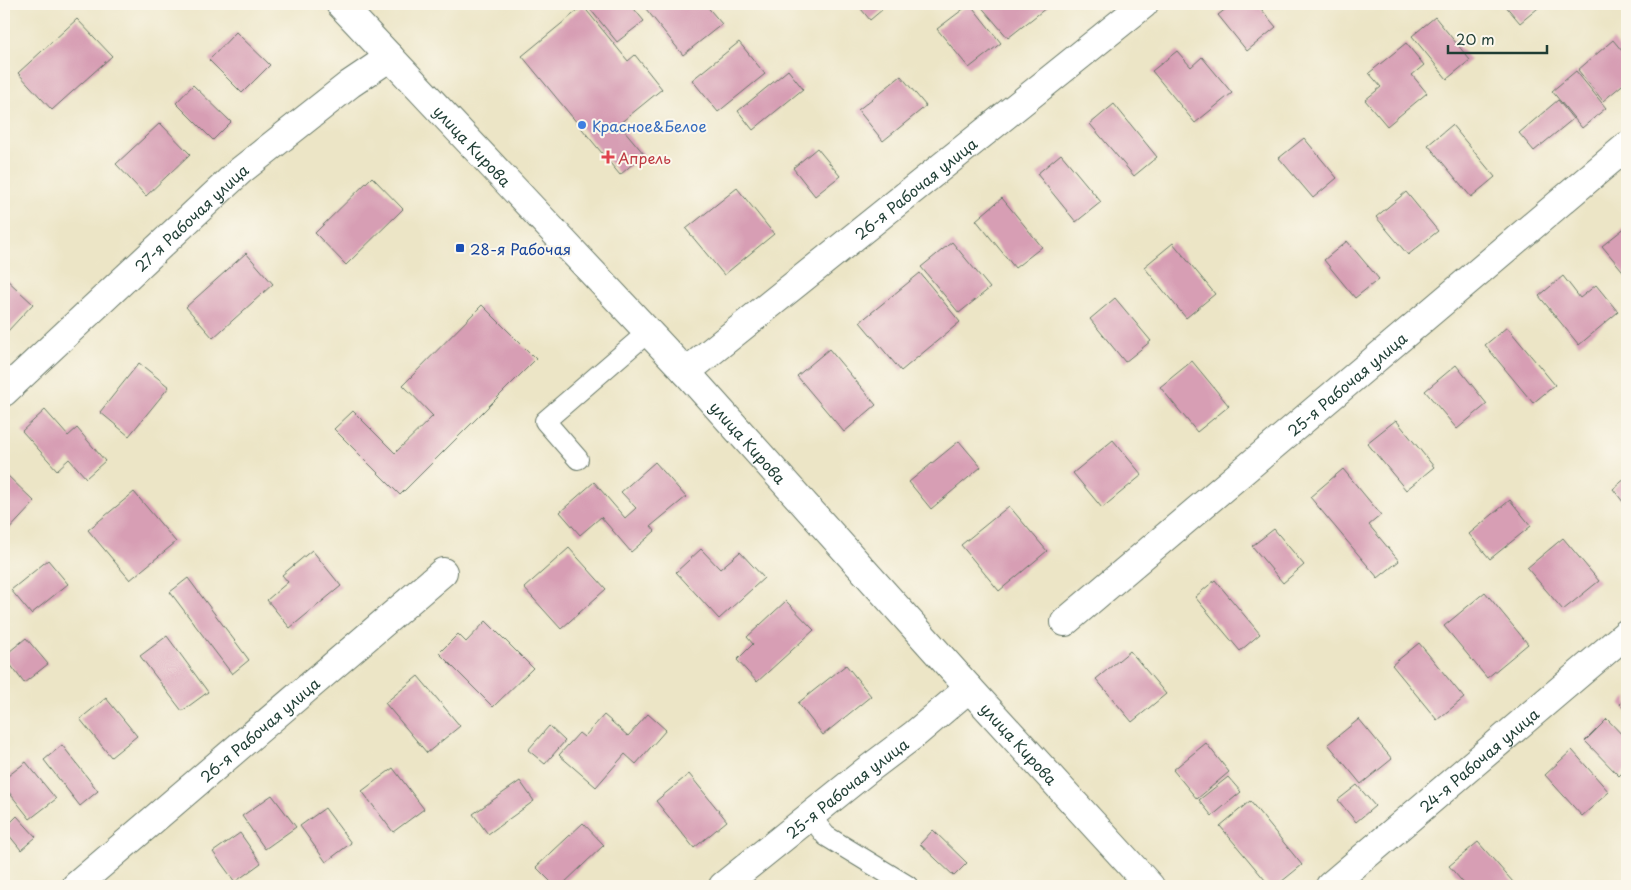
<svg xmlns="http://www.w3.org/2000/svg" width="1631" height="890" viewBox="0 0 1631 890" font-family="'Playpen Sans',sans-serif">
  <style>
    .building { fill: #d79eb4 }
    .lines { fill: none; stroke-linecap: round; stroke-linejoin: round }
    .service-casing { stroke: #677867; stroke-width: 22 }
    .minor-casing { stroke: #677867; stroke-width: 30 }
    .secondary-casing { stroke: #677867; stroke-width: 30 }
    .primary-casing { stroke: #677867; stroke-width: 30 }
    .service { stroke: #fff; stroke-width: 20 }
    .minor { stroke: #fff; stroke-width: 28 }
    .secondary { stroke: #fff; stroke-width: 28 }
    .primary { stroke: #fff; stroke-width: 28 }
    .shop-dot { fill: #3f7fe0; stroke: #fbf7ec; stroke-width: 2 }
    .health-dot { fill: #e0444e; stroke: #fbf7ec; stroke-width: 2 }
    .transit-dot { fill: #1a4fb4; stroke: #fbf7ec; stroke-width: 2 }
    .labels { text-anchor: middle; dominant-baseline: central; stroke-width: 4; stroke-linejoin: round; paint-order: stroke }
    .shop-label { font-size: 15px; fill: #366cbe; stroke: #fbf7ec; text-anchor: start }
    .street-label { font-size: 15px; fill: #1f3d34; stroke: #fbf7ec }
    .health-label { font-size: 15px; fill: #be3a42; stroke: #fbf7ec; text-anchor: start }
    .transit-label { font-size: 15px; fill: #164399; stroke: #fbf7ec; text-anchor: start }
  </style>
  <rect width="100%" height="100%" fill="#fbf7ec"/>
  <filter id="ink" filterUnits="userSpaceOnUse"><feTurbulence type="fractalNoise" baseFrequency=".02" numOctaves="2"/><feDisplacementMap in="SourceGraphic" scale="10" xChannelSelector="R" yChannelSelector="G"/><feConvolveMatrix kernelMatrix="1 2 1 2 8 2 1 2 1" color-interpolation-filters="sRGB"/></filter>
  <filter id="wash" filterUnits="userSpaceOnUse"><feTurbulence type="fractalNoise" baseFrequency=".0096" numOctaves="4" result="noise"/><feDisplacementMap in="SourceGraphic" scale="20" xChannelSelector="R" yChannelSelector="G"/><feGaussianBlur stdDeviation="1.12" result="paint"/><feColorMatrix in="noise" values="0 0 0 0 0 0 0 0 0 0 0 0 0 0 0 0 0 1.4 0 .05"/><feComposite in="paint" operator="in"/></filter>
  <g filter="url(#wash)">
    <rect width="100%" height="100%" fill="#ece5c6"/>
    <g id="blocks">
      <path class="building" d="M586,4H630L644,21L617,42Z
        M642,4H705L722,24L683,55Z
        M857,4H889L870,20Z
        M970,4L1001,43L969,68L937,29Z
        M979,4H1051L1008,38Z
        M1232,4H1257L1276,27L1247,51L1218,15Z
        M1504,4H1543L1520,23Z
        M583,6L628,61L635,55L662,89L619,124L644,154L620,175L522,56Z
        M1435,17L1470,60L1447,79L1412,36Z
        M77,19L112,56L52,110L18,73Z
        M236,32L270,65L242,93L209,60Z
        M1613,40L1627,57V81L1603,101L1578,70Z
        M739,42L765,74L718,112L692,80Z
        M1406,43L1424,65L1412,75L1427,93L1387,126L1365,100L1381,87L1369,73Z
        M1177,51L1191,67L1202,57L1232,93L1195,123L1152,71Z
        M788,70L803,89L753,130L738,111Z
        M1576,71L1606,108L1582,128L1552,91Z
        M901,76L926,106L883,141L858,110Z
        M193,85L231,122L213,140L176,103Z
        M1558,100L1573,119L1534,151L1519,133Z
        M1114,104L1157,157L1134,176L1090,124Z
        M160,123L190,154L146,196L116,164Z
        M1452,125L1495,177L1471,197L1428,145Z
        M1304,138L1337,178L1313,198L1279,158Z
        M817,148L840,176L815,196L793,168Z
        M1061,154L1101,202L1076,222L1037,174Z
        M372,177L403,209L346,265L315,233Z
        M737,188L774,234L724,275L686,229Z
        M1406,192L1438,231L1408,255L1376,217Z
        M1002,198L1042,247L1015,268L976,220Z
        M1627,226V276L1602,246Z
        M1347,241L1379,279L1355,298L1324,260Z
        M952,242L990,288L959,313L921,267Z
        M1173,243L1215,294L1186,318L1144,267Z
        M246,253L273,284L213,338L186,307Z
        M920,273L960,322L901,371L860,322Z
        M1563,276L1580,298L1596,285L1618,312L1579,345L1539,296Z
        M4,277L33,304L7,332L4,328Z
        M1115,298L1151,341L1125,362L1090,319Z
        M482,305L536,359L400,495L334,429L353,411L395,453L433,416L403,385Z
        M1507,327L1555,385L1533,403L1485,345Z
        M829,349L876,405L844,432L797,376Z
        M1192,361L1229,406L1197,432L1160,387Z
        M139,363L169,387L129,436L100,412Z
        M1456,365L1487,404L1457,429L1425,391Z
        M45,410L68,436L77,428L105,461L86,478L69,459L57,470L22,431Z
        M1396,420L1434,467L1406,490L1367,443Z
        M1113,440L1142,475L1102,508L1073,473Z
        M959,441L981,467L931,509L909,482Z
        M655,462L686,497L651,526L655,531L631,552L601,517L580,535L560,512L594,482L625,518L636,508L621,492Z
        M1343,469L1381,515L1369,525L1399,561L1378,578L1310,497Z
        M4,472L35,502L4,535Z
        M1627,477V507L1613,489Z
        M134,492L176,542L130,580L88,530Z
        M1510,500L1531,526L1490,559L1469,534Z
        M1009,506L1047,551L999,591L961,545Z
        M1274,529L1304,565L1283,583L1252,546Z
        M1563,538L1599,581L1563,610L1527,568Z
        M569,548L606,589L561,629L524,588Z
        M701,549L720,569L740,552L764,578L719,619L676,572Z
        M312,550L341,586L290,628L267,600L288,582L282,575Z
        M48,560L68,584L31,614L11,590Z
        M188,578L249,660L232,674L170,592Z
        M1215,580L1260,634L1240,651L1195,597Z
        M1485,592L1528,644L1487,678L1444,626Z
        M786,601L814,630L757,682L737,660L753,644L747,637Z
        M486,621L533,668L493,707L439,653L458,634L466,642Z
        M167,636L208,692L182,711L140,656Z
        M26,638L48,664L24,683L4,656Z
        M1419,643L1464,698L1437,720L1392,665Z
        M1130,651L1166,694L1132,722L1096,679Z
        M846,665L871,696L823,735L798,703Z
        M418,676L460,726L427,753L385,703Z
        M1627,697V712L1620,704Z
        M106,698L137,736L111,757L80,719Z
        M648,714L666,730L636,764L625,754L596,787L559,755L579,733L584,737L604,715L628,736Z
        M1359,719L1392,759L1361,784L1328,744Z
        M1607,719L1627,740V768L1619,776L1585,741Z
        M549,726L565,741L545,764L528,750Z
        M1206,743L1229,772L1197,799L1173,770Z
        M62,745L98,791L80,806L44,760Z
        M1572,750L1609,792L1582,816L1545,775Z
        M26,762L56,799L30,819L4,786V779Z
        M393,768L424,809L393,832L362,791Z
        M689,774L727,821L694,848L656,801Z
        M1228,777L1241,792L1212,816L1199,800Z
        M520,781L534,801L488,834L473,814Z
        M1357,785L1375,806L1356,822L1338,800Z
        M272,795L296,827L265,849L242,816Z
        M1250,801L1302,865L1276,886H1270L1220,826Z
        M325,808L351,843L326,862L300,826Z
        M17,816L36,837L21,850L4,829Z
        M583,823L604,845L561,886H555L536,867Z
        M933,830L967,863L954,876L920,844Z
        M240,833L261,863L235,882L213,852Z
        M1478,842L1513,882L1509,886H1466L1449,866Z"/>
    </g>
  </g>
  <g filter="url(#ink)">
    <use href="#blocks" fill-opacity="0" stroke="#677867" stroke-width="1"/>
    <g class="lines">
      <defs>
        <path id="service" d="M578,459L545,421L648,332
          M810,816L826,836L908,886"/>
        <g id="minor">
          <path id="s1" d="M4,392L240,171L350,84L390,57"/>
          <path id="s2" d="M1065,622L1627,146"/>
          <path id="s3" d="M76,886L443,572"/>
          <path id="s4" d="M1330,886L1627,633"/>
        </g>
        <g id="secondary">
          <path id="s5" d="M686,372L1144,4"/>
          <path id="s6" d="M723,886L866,771L915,734L969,688"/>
        </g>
        <g id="primary">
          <path id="s7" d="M340,4L686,372L969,688L1150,886"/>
        </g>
      </defs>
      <use href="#service" class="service-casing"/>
      <use href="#minor" class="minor-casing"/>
      <use href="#secondary" class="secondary-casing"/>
      <use href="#primary" class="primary-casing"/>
      <use href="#service" class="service"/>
      <use href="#minor" class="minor"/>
      <use href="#secondary" class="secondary"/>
      <use href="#primary" class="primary"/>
    </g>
  </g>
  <circle class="shop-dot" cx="582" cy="125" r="5"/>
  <path class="health-dot" d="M605.5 149.5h5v5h5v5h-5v5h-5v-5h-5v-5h5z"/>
  <rect class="transit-dot" x="455" y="243" width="10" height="10" rx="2.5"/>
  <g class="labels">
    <g class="shop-label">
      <text x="592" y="125">Красное&amp;Белое</text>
    </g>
    <g class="street-label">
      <text stroke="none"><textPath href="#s7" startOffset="194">улица Кирова</textPath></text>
      <text stroke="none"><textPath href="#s5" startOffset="294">26-я Рабочая улица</textPath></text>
      <text stroke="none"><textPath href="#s1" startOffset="256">27-я Рабочая улица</textPath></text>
      <text stroke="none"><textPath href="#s2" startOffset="369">25-я Рабочая улица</textPath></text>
      <text stroke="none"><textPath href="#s7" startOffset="599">улица Кирова</textPath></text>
      <text stroke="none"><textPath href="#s3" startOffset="241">26-я Рабочая улица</textPath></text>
      <text stroke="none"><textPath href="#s7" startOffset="1004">улица Кирова</textPath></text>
      <text stroke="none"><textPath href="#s4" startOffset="195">24-я Рабочая улица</textPath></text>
      <text stroke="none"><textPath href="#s6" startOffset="158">25-я Рабочая улица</textPath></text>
    </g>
    <g class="health-label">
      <text x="618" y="157">Апрель</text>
    </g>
    <g class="transit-label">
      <text x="470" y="248">28-я Рабочая</text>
    </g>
  </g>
  <rect width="1631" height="890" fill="none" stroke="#fbf7ec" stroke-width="20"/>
  <path d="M1448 45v8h99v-8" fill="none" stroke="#1f3d34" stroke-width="2.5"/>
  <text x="1456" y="45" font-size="15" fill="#1f3d34" stroke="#fbf7ec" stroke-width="4" paint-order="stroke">20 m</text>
</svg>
